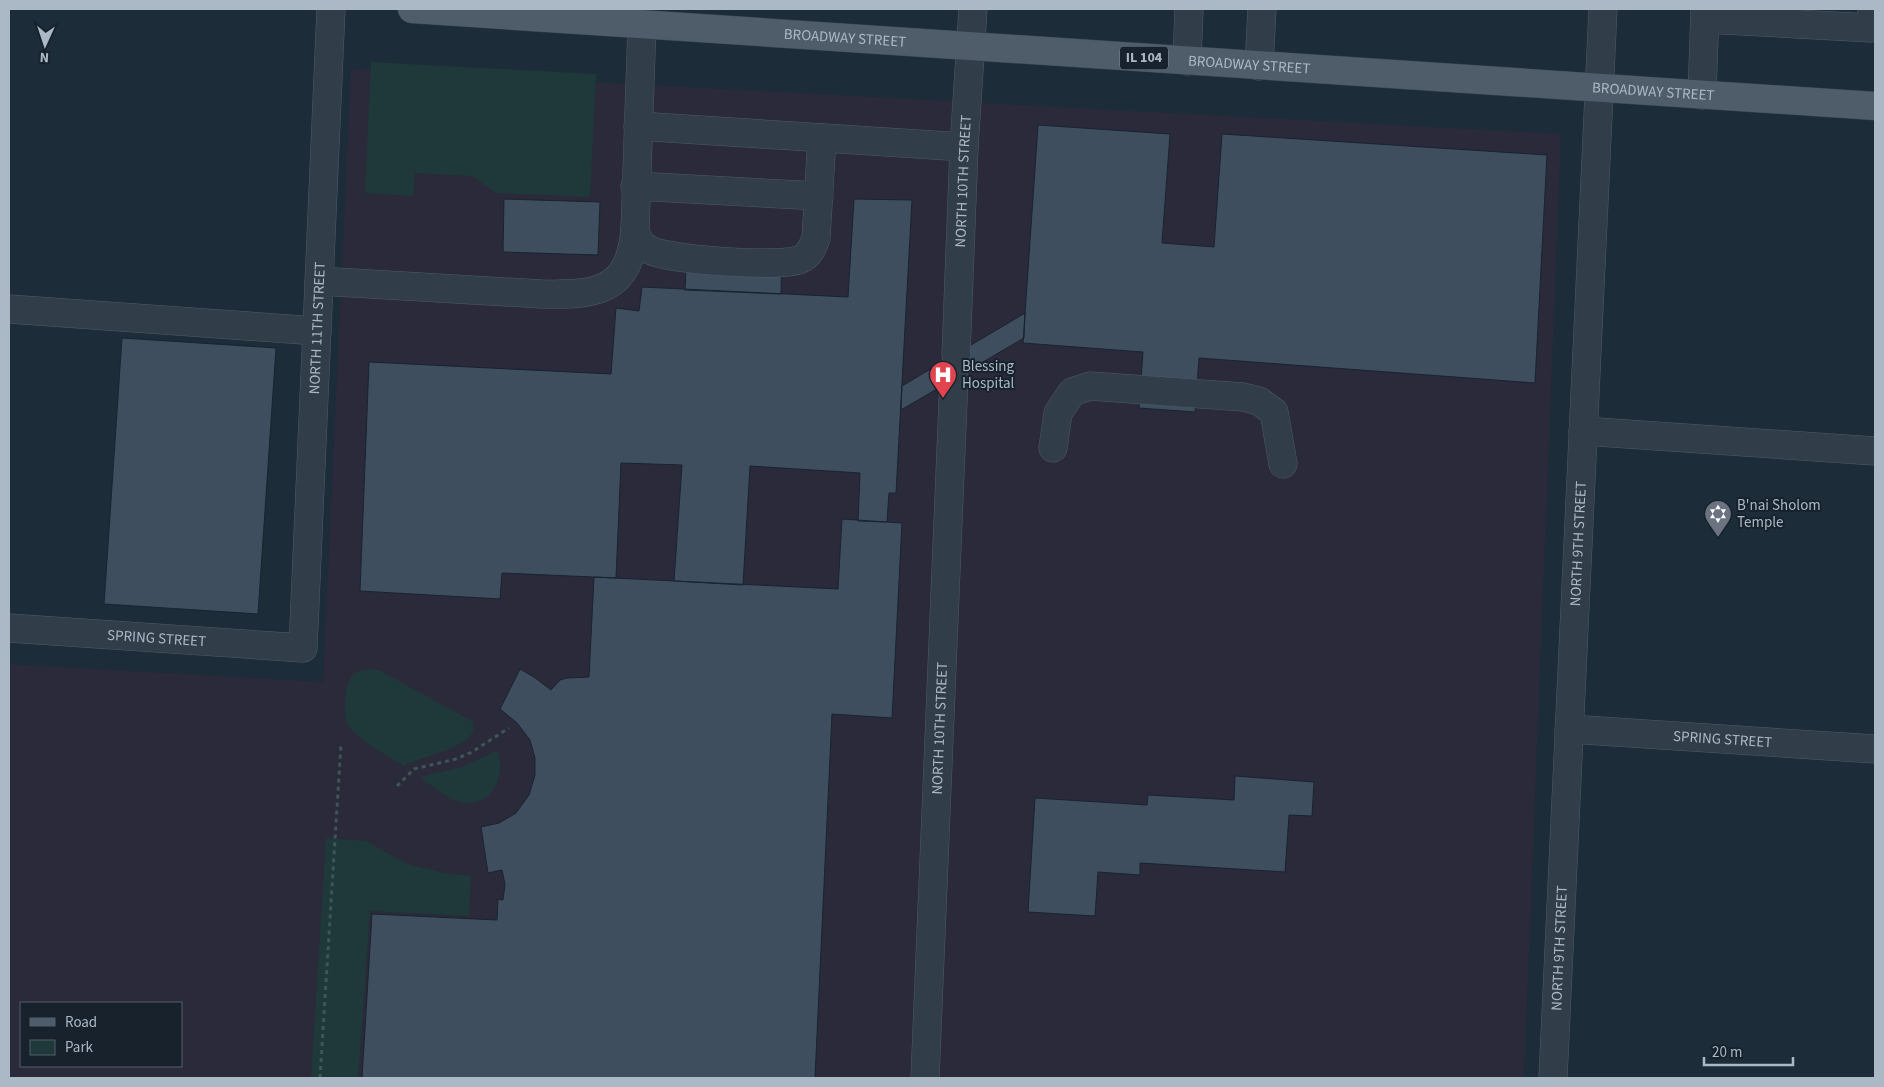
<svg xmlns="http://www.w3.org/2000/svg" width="1884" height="1087" viewBox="0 0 1884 1087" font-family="'Source Sans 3',sans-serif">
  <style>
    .medical { fill: #2a2a3a; fill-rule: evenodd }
    .green { fill: #1f393a }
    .building { fill: #3e4e5e; stroke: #192430 }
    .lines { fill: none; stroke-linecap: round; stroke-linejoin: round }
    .minor-casing { stroke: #4f5b67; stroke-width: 29 }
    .major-casing { stroke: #3b4653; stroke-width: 29 }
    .path { stroke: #3d5657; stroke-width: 3; stroke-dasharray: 4 4; stroke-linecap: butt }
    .minor { stroke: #313d49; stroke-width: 28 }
    .major { stroke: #4f5d6a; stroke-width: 28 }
    .labels { text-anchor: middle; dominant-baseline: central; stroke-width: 4; stroke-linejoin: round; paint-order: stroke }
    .shield { fill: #17222d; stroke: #7f8b98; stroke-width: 1 }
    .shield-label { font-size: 14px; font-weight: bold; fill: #abb8c6 }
    .street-label { font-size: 15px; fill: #abb8c6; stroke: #17222d }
    .poi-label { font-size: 15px; fill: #abb8c6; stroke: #17222d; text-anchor: start }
  </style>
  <rect width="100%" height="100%" fill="#1d2c39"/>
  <path class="medical" d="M351,69L1561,134L1524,1078H9V664L323,682ZM21,1003H181V1066H21Z"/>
  <path class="green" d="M371,62L596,74L590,197L496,193L472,176L415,173L413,196L365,193Z
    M373,669L381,671L473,722C473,726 474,730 472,733C464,749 420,757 404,766C387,755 363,744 350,728C342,719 344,685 352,676C358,670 365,670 373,669Z
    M496,751L499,753C506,784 485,814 452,799C441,794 430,784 420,777L462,767Z
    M326,838L366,841L407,864L445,873L471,876L469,916L370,911L358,1078H311Z"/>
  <path class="building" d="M1038,125L1170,134L1162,243L1214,247L1222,134L1547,155L1535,383L1199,358L1195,412L1139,408L1143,352L1023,343Z
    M504,199L600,202L598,255L503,252Z
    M854,199L912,200L896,493H889L887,522L858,521L860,473L750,466L743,585L674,581L682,465L621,463L616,578L502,573L500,599L360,591L369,362L611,374L616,308L639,311L642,287L848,297Z
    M687,247L782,252L781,294L685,290Z
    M1025,313L1024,338L901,410L902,386Z
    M122,338L276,348L258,614L104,604Z
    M842,519L902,523L892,718L832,714L815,1078H362L372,914L497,920L498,899L503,900L505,884L502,870L488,873L481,827L499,823L516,813L529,795L535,775V758L530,740L517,723L500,709L520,669L534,677L551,690L560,680L567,678L589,677L594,577L838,589Z
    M1235,776L1314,782L1312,816L1289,815L1285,872L1140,863V875L1098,872L1095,916L1028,912L1035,798L1147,805L1148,795L1234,800Z"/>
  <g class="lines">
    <defs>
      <g id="minor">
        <path d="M1705,19L1871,28L1872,9"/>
        <path d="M642,25L635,229C637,239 640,245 650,250C668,260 783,268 801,259C810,255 813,246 816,238L822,138"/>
        <path d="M1187,61L1189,9"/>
        <path d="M1259,66L1262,9"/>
        <path d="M1702,95L1705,9"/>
        <path d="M638,126L964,147"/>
        <path d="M635,186L819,196"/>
        <path d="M319,281L541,294C595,295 630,293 635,229"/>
        <path d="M9,309L317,331"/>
        <path id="s1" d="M956,355L964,147L973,9"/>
        <path d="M1583,431L1875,451"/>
        <path d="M1053,448L1058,413L1072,392L1090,386L1243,397L1259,401L1274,412L1283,464"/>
        <path id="s2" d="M9,628L303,648L331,9"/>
        <path id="s3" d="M1569,729L1875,749"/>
        <path id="s4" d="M925,1078L954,377"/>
        <path id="s5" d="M1553,1078L1603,9"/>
      </g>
      <g id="major">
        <path id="s6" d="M412,9L1875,106"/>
      </g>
    </defs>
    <use href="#minor" class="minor-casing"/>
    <use href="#major" class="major-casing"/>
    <path class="path" d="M397,786L414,769L456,759L472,752L509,728
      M320,1078L341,744"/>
    <use href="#minor" class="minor"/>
    <use href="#major" class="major"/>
  </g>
  <defs>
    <symbol id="hospital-pin" viewBox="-11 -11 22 30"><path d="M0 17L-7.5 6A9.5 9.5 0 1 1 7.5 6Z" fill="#e0444e" stroke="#17222d"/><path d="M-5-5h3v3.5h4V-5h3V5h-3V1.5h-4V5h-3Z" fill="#fff"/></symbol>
    <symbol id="synagogue-pin" viewBox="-11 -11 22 30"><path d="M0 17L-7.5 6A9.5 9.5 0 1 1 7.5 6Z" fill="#6b7280" stroke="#17222d"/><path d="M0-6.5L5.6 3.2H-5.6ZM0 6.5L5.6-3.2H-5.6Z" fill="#fff"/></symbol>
  </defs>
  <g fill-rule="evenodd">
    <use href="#hospital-pin" x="927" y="359" width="32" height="43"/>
    <use href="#synagogue-pin" x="1702" y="498" width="32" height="43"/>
  </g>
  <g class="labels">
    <rect class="shield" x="1120" y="46.5" width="48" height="23" rx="4"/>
    <g class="shield-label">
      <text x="1144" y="58">IL 104</text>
    </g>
    <g class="street-label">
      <text stroke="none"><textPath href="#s6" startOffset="434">BROADWAY STREET</textPath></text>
      <text stroke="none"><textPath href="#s6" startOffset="839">BROADWAY STREET</textPath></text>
      <text stroke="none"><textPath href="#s6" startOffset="1244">BROADWAY STREET</textPath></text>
      <text stroke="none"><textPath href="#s1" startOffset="174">NORTH 10TH STREET</textPath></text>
      <text stroke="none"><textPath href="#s2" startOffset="615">NORTH 11TH STREET</textPath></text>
      <text stroke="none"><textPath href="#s5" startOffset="535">NORTH 9TH STREET</textPath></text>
      <text stroke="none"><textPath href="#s2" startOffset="148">SPRING STREET</textPath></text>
      <text stroke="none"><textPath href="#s4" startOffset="350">NORTH 10TH STREET</textPath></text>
      <text stroke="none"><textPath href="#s3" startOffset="154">SPRING STREET</textPath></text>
      <text stroke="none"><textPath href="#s5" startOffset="130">NORTH 9TH STREET</textPath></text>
    </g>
    <g class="poi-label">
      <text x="962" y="366">Blessing<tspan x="962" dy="17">Hospital</tspan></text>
      <text x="1737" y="505">B'nai Sholom<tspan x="1737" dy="17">Temple</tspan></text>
    </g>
  </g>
  <rect width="1884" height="1087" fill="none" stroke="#abb8c6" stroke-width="20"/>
  <rect x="20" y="1002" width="162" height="65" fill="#17222d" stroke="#525e6a"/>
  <rect x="30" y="1018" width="25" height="8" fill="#4f5d6a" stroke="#525e6a"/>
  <text x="65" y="1027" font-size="15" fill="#abb8c6">Road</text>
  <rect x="30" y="1040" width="25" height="15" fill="#1f393a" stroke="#525e6a"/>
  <text x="65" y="1052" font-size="15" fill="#abb8c6">Park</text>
  <g transform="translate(45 45) rotate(183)" stroke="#17222d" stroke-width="4" paint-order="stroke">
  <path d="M0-4L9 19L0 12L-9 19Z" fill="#abb8c6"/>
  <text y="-8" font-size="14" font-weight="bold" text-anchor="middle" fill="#abb8c6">N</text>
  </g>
  <path d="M1704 1057v8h89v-8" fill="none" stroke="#abb8c6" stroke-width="2.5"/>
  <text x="1712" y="1057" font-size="15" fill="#abb8c6" stroke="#17222d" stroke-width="4" paint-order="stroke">20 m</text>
</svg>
